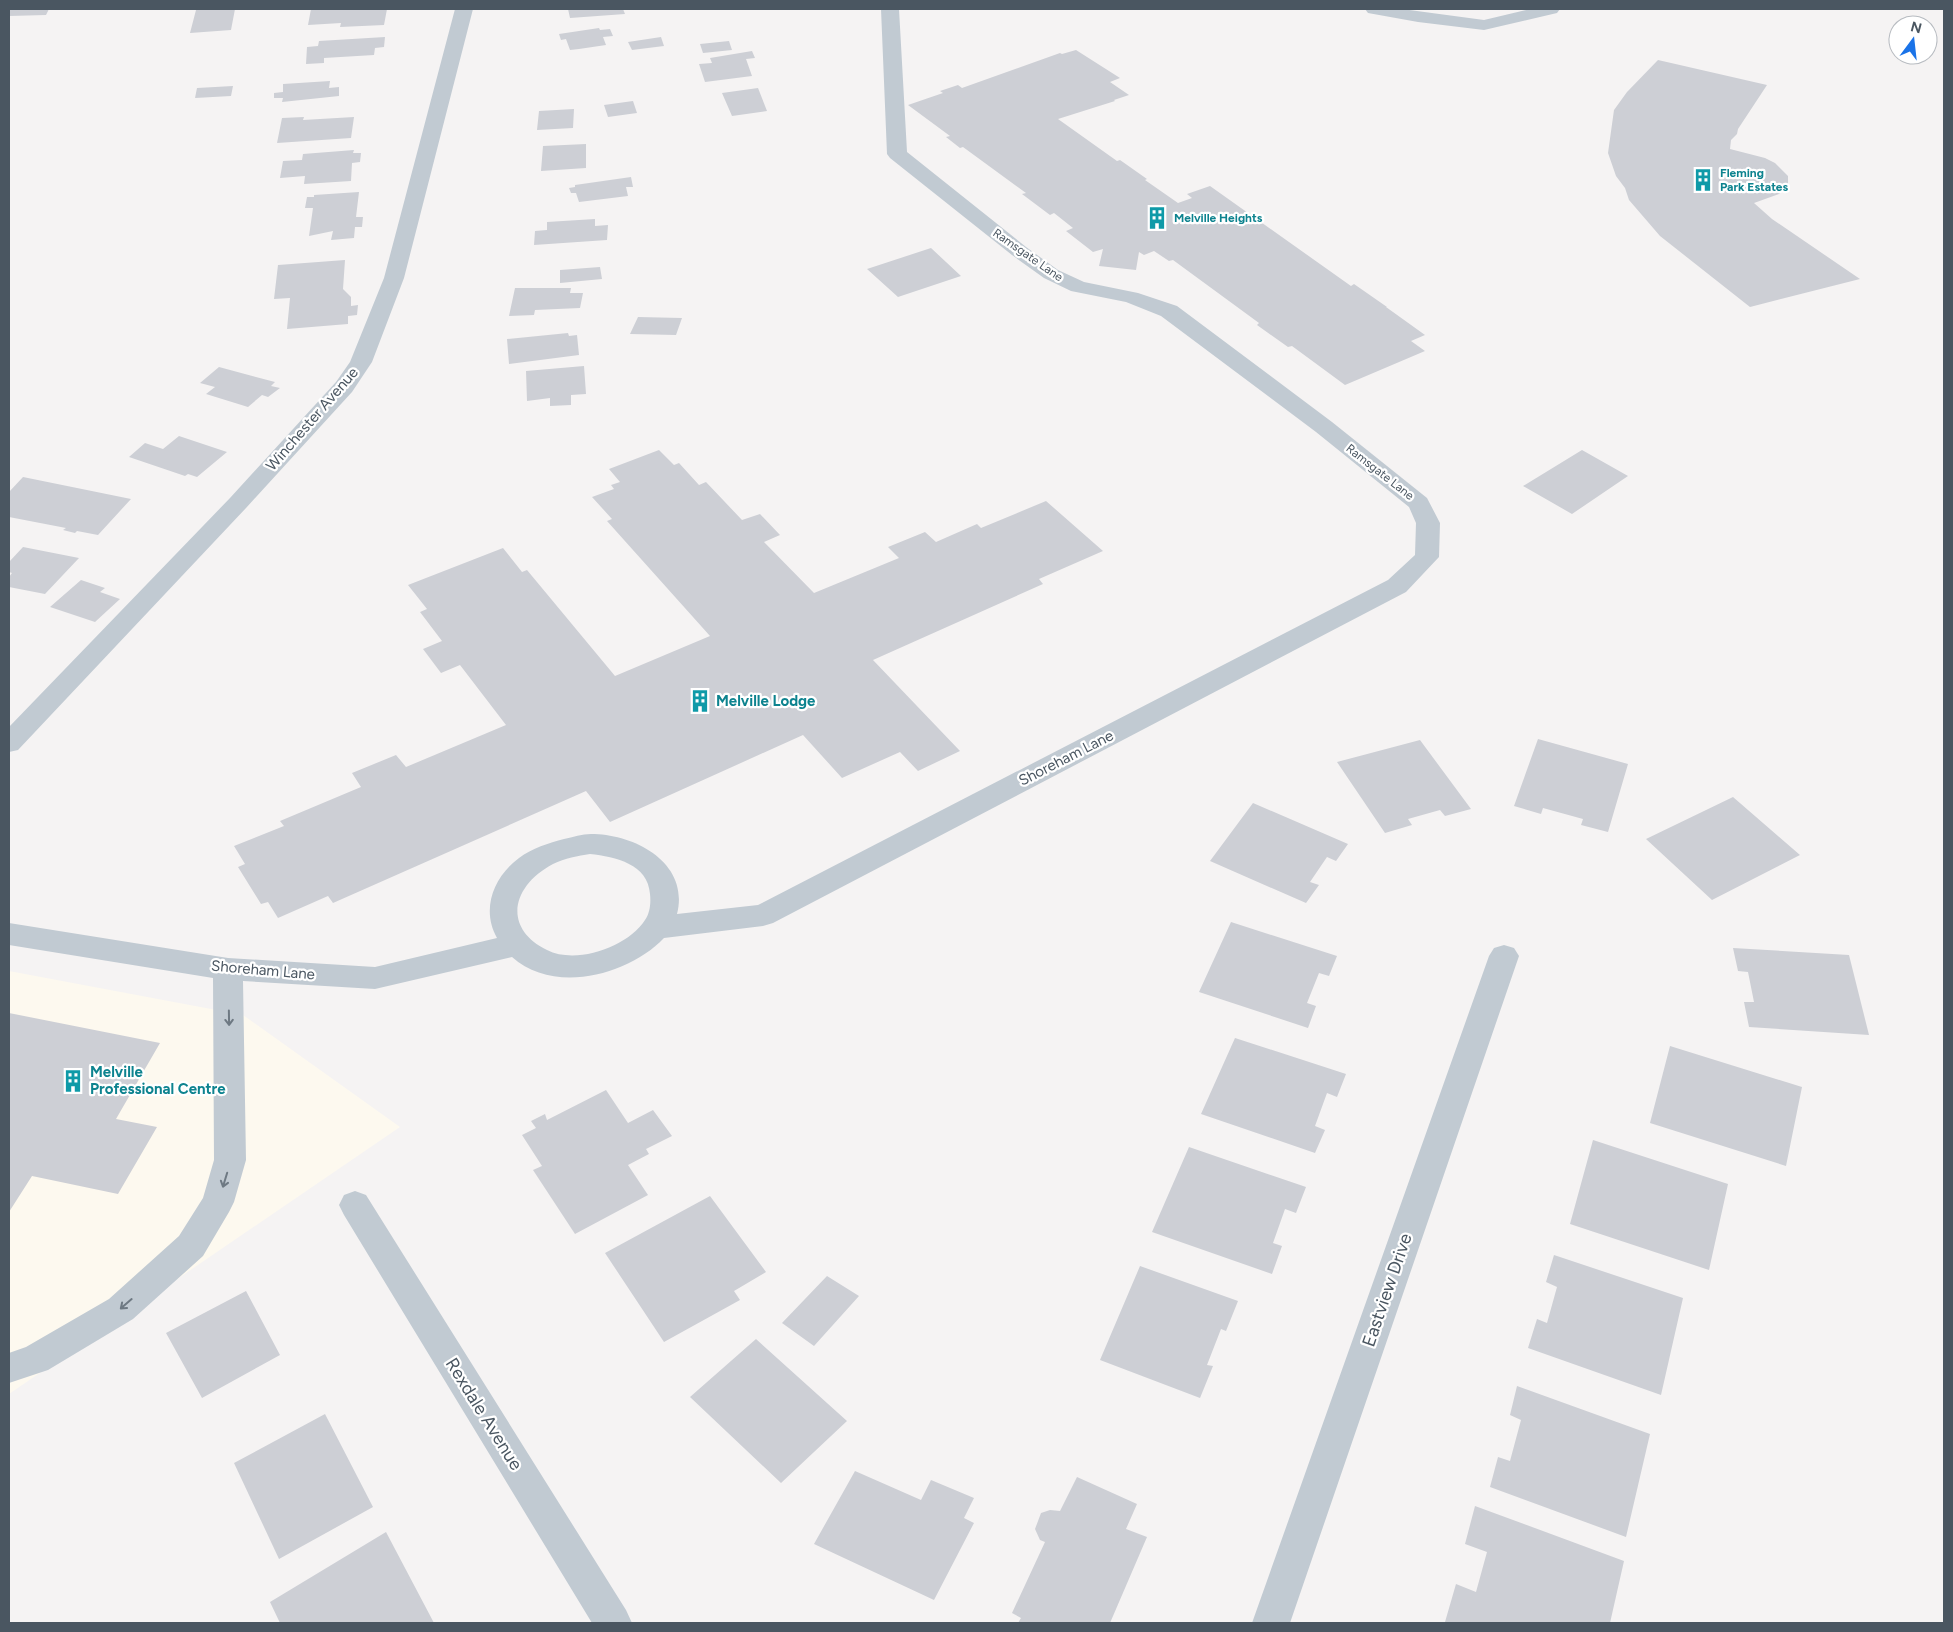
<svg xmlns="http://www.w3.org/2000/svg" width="1953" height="1632" viewBox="0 0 1953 1632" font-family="Figtree,sans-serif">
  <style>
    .commercial { fill: #fdf9ef }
    .building { fill: #cdcfd5 }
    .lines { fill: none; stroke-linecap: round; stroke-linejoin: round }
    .minor { fill: #c1cad2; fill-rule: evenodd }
    .oneway { stroke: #6e7983 }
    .labels { text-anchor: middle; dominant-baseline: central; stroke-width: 4.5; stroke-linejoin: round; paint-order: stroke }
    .far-culture-label { font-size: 12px; font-weight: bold; fill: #0d838f; stroke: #fff; text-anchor: start }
    .far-street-label { font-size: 12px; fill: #4a5661; stroke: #fff }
    .street-label { font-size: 15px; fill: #4a5661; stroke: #fff }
    .culture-label { font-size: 15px; font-weight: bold; fill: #0d838f; stroke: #fff; text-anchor: start }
    .near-street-label { font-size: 18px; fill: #4a5661; stroke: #fff }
  </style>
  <rect width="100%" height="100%" fill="#f5f3f3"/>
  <path class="commercial" d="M9,971L243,1015L400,1127L9,1394Z"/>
  <path class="building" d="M9,9H49L46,15L9,16Z
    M235,9L231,30L190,33L196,10Z
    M311,9H387L384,25L340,27L341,23L308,25Z
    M568,9H623L625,14L570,18Z
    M599,28L600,30L610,29L613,36L603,37L606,45L579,49L570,50L566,39L561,40L559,34Z
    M385,37L384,47L375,48L374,55L324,58V63L306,64L307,47L318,46L319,41Z
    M661,37L664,46L632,50L628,42Z
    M729,41L732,50L703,53L700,44Z
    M1076,50L1120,78L1110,82L1129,95L1114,100L1115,101L1058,119L1117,161L1120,160L1147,179L1145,180L1178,203L1192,198L1187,194L1210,186L1351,286L1354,284L1387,307H1386L1425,335L1411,341L1425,351L1345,385L1292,346L1288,347L1257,325L1259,323L1173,260L1169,261L1154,251L1144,255L1139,252L1136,270L1099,266L1103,249L1093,252L1066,231L1073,228L1054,213L1050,215L1022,194L1026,193L963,147L960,148L946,137L950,136L908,105L943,93L940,91L958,85L962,88L1060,53L1062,54Z
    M752,51L755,58L746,59L752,76L705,82L699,64L712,63L710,58Z
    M1658,60L1767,85L1738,129L1737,134L1731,140L1730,149L1765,158L1775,163L1788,176V184L1785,190L1779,194L1754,203L1772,219L1860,279L1750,307L1660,236L1629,200L1625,188L1616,176L1608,153L1614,110L1627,92Z
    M330,81L329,88L339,87V96L282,102L283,98H274V93L283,92V84Z
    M233,86L231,96L195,98L197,88Z
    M758,88L767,111L732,116L722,93Z
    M633,101L637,113L608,117L604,105Z
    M574,109L573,128L537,130L539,111Z
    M304,117L303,120L354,117L351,138L277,143L282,118Z
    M586,144V168L541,171L543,146Z
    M354,150L353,153H361L360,162L352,163L351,181L304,184L305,176L280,178L283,161L302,160L303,154Z
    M631,177L633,187H626L628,196L579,202L576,193H571L569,188L575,187V185Z
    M359,192L356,217H363L362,227H355L354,238L331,240L333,231L309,236L313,208H305L307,197H314V195Z
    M595,219V226L608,225L607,240L534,245L535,231L547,230V222Z
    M931,248L961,276L898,297L867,269Z
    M345,260L343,289L351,297V306L358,305L357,315L348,316V324L287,329L290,298L274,299L278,265Z
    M600,267L602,279L560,283V270Z
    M515,288H571L570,293H583L580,308L535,310L534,315L509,316Z
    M638,317L682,318L676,335L630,334Z
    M568,333L569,336L577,335L579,355L509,364L507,339Z
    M584,366L586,394L571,395V405L550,406V398L527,401L526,371Z
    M219,367L275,382L271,386L280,388L268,397L262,395L248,407L206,394L215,387L200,383Z
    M179,436L227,452L197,477L188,474L185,476L129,457L145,443L163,449Z
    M659,450L674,465L679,463L699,485L706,482L742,520L760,514L780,535L764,542L814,593L899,558L888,547L925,532L936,542L977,524L981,528L1046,501L1103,551L1039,579L1043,584L873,660L960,751L918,771L900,752L842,778L803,735L610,822L586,791L333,903L328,896L278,918L268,902L261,904L238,867L245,864L234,846L284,826L280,821L361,787L352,773L396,755L406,767L506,725L460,665L441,673L423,649L442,641L420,612L427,609L408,585L503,548L522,572L527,570L615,676L710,636L607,521L612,519L592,497L614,489L611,485L620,482L609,469Z
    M1582,450L1628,476L1572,514L1523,486Z
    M23,477L131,499L98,535L77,531L75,533L63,530L66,528L9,517V492Z
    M23,547L79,558L45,594L9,587V577L12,573L9,572V562Z
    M81,580L105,588L100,592L120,599L95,622L50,607Z
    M1538,739L1628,764L1608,832L1581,825L1583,819L1543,808L1541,814L1514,806Z
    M1420,740L1471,809L1445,816L1440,810L1408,819L1412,825L1385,833L1337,762Z
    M1733,797L1800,855L1712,900L1646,839Z
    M1253,803L1348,844L1336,861L1327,857L1310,882L1319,885L1306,903L1210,861Z
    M1231,922L1337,956L1329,976L1319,973L1307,1003L1316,1006L1308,1028L1199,992Z
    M1733,948L1849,955L1869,1035L1749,1027L1744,1002H1754L1748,972L1738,971Z
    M9,1013L160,1043L116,1119L157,1127L118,1194L32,1176L9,1212Z
    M1235,1038L1346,1074L1337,1097L1327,1093L1315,1126L1325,1130L1315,1153L1201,1114Z
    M1670,1046L1802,1087L1786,1166L1650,1123Z
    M606,1090L628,1123L653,1110L672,1136L646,1149L649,1154L628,1165L648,1195L575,1234L533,1170L542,1166L522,1135L536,1128L531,1121L545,1114L547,1120Z
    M1593,1140L1728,1184L1709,1270L1570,1224Z
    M1189,1147L1306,1187L1296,1213L1285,1209L1273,1243L1282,1246L1272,1274L1152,1232Z
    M710,1196L766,1272L734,1291L740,1300L664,1342L605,1253Z
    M1554,1255L1683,1298L1661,1395L1528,1348L1537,1319L1547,1323L1557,1287L1546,1282Z
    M1140,1266L1238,1301L1226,1331L1221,1329L1207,1365L1213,1366L1200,1398L1100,1360Z
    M827,1276L859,1296L814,1346L782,1323Z
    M246,1291L280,1355L202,1398L166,1333Z
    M756,1339L847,1421L781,1483L690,1397Z
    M1517,1386L1650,1434L1626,1537L1490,1487L1498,1457L1510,1461L1521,1420L1510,1415Z
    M325,1414L373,1507L279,1559L234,1463Z
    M855,1471L921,1500L931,1480L974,1498L964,1518L974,1523L934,1600L814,1544Z
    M1077,1477L1137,1504L1126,1529L1147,1537L1110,1623H1018L1021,1618L1012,1613L1045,1542L1040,1540L1035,1529L1041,1513L1050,1510L1060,1511Z
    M1475,1506L1624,1561L1610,1623L1445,1622L1456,1584L1476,1592L1487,1552L1465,1544Z
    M386,1532L434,1623H280L270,1602Z"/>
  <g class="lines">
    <path class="minor" d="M455,9H473L404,278L372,362L352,392L246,508L18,750L9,752V727L230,498L336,382L350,362L384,278Z
      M881,9H899L907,152L1026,247L1058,270L1084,282L1138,293L1177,306L1332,422L1427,498L1440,523L1439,557L1406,592L773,923L763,926L664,938C629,975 554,995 512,957L375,989L243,981L246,1160L234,1202L229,1212L203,1256L133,1319L48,1370L9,1383V1353L26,1347L109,1299L179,1236L203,1198L214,1160L213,978L9,945V923L228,958L375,967L497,938C481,910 493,877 519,858C532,848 549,843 564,839C573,837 582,834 591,834C635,834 690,863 677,914L758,905L1388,580L1415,555L1416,523L1409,507L1316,432L1161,316L1126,302L1071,291L1044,278L1012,255L890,158L887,154ZM590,854C616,857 648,864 650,894C651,903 650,913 645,920C628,947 576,965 547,950C501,927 513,885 553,864C565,858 578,856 590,854Z
      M1365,9H1402L1484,20L1530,9H1560L1557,13L1484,30L1418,22L1368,13Z
      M1504,945L1514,948L1519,956L1290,1623H1252L1489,956L1494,948Z
      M355,1191L366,1195L626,1610L632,1623H592L344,1215L339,1205L344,1195Z"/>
  </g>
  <defs><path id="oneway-shaft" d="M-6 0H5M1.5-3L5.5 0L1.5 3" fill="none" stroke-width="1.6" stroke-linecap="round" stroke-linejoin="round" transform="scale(1.25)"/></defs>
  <g class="oneway">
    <use href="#oneway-shaft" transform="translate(229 1018) rotate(89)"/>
    <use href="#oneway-shaft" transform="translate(225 1180) rotate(107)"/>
    <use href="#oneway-shaft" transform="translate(126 1304) rotate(139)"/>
  </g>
  <defs>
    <symbol id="building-bare" viewBox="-9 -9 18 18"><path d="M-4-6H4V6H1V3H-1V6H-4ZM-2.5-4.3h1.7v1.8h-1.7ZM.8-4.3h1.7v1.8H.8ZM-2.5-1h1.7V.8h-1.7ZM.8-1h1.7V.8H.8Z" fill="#0f9aa8" stroke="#fff" stroke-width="2.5" paint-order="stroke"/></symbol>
  </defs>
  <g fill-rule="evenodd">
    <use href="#building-bare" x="1687" y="164" width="32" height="32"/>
    <use href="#building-bare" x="1141" y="202" width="32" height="32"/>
    <use href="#building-bare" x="684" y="685" width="32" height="32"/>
    <use href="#building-bare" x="57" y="1065" width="32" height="32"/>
  </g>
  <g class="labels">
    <g class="far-culture-label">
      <text x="1720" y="173">Fleming<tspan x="1720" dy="14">Park Estates</tspan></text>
      <text x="1174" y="218">Melville Heights</text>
    </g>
    <g class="far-street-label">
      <text transform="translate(1028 255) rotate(35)">Ramsgate Lane</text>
      <text transform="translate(1380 472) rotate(38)">Ramsgate Lane</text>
    </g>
    <g class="street-label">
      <text transform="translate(312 419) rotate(-49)">Winchester Avenue</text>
      <text transform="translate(1066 758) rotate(-27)">Shoreham Lane</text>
      <text transform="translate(263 970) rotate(5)">Shoreham Lane</text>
    </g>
    <g class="culture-label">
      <text x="716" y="701">Melville Lodge</text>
      <text x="90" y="1072">Melville<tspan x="90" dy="17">Professional Centre</tspan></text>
    </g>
    <g class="near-street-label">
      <text transform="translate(1387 1290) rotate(-71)">Eastview Drive</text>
      <text transform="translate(484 1414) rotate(58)">Rexdale Avenue</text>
    </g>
  </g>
  <rect width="1953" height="1632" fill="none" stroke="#4a5661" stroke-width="20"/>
  <g transform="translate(1913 40) rotate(15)"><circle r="24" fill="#ffffff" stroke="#b7bbc0"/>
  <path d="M0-4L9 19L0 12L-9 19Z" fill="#1a73e8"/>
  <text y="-8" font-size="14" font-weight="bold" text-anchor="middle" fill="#4a5661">N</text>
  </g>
</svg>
